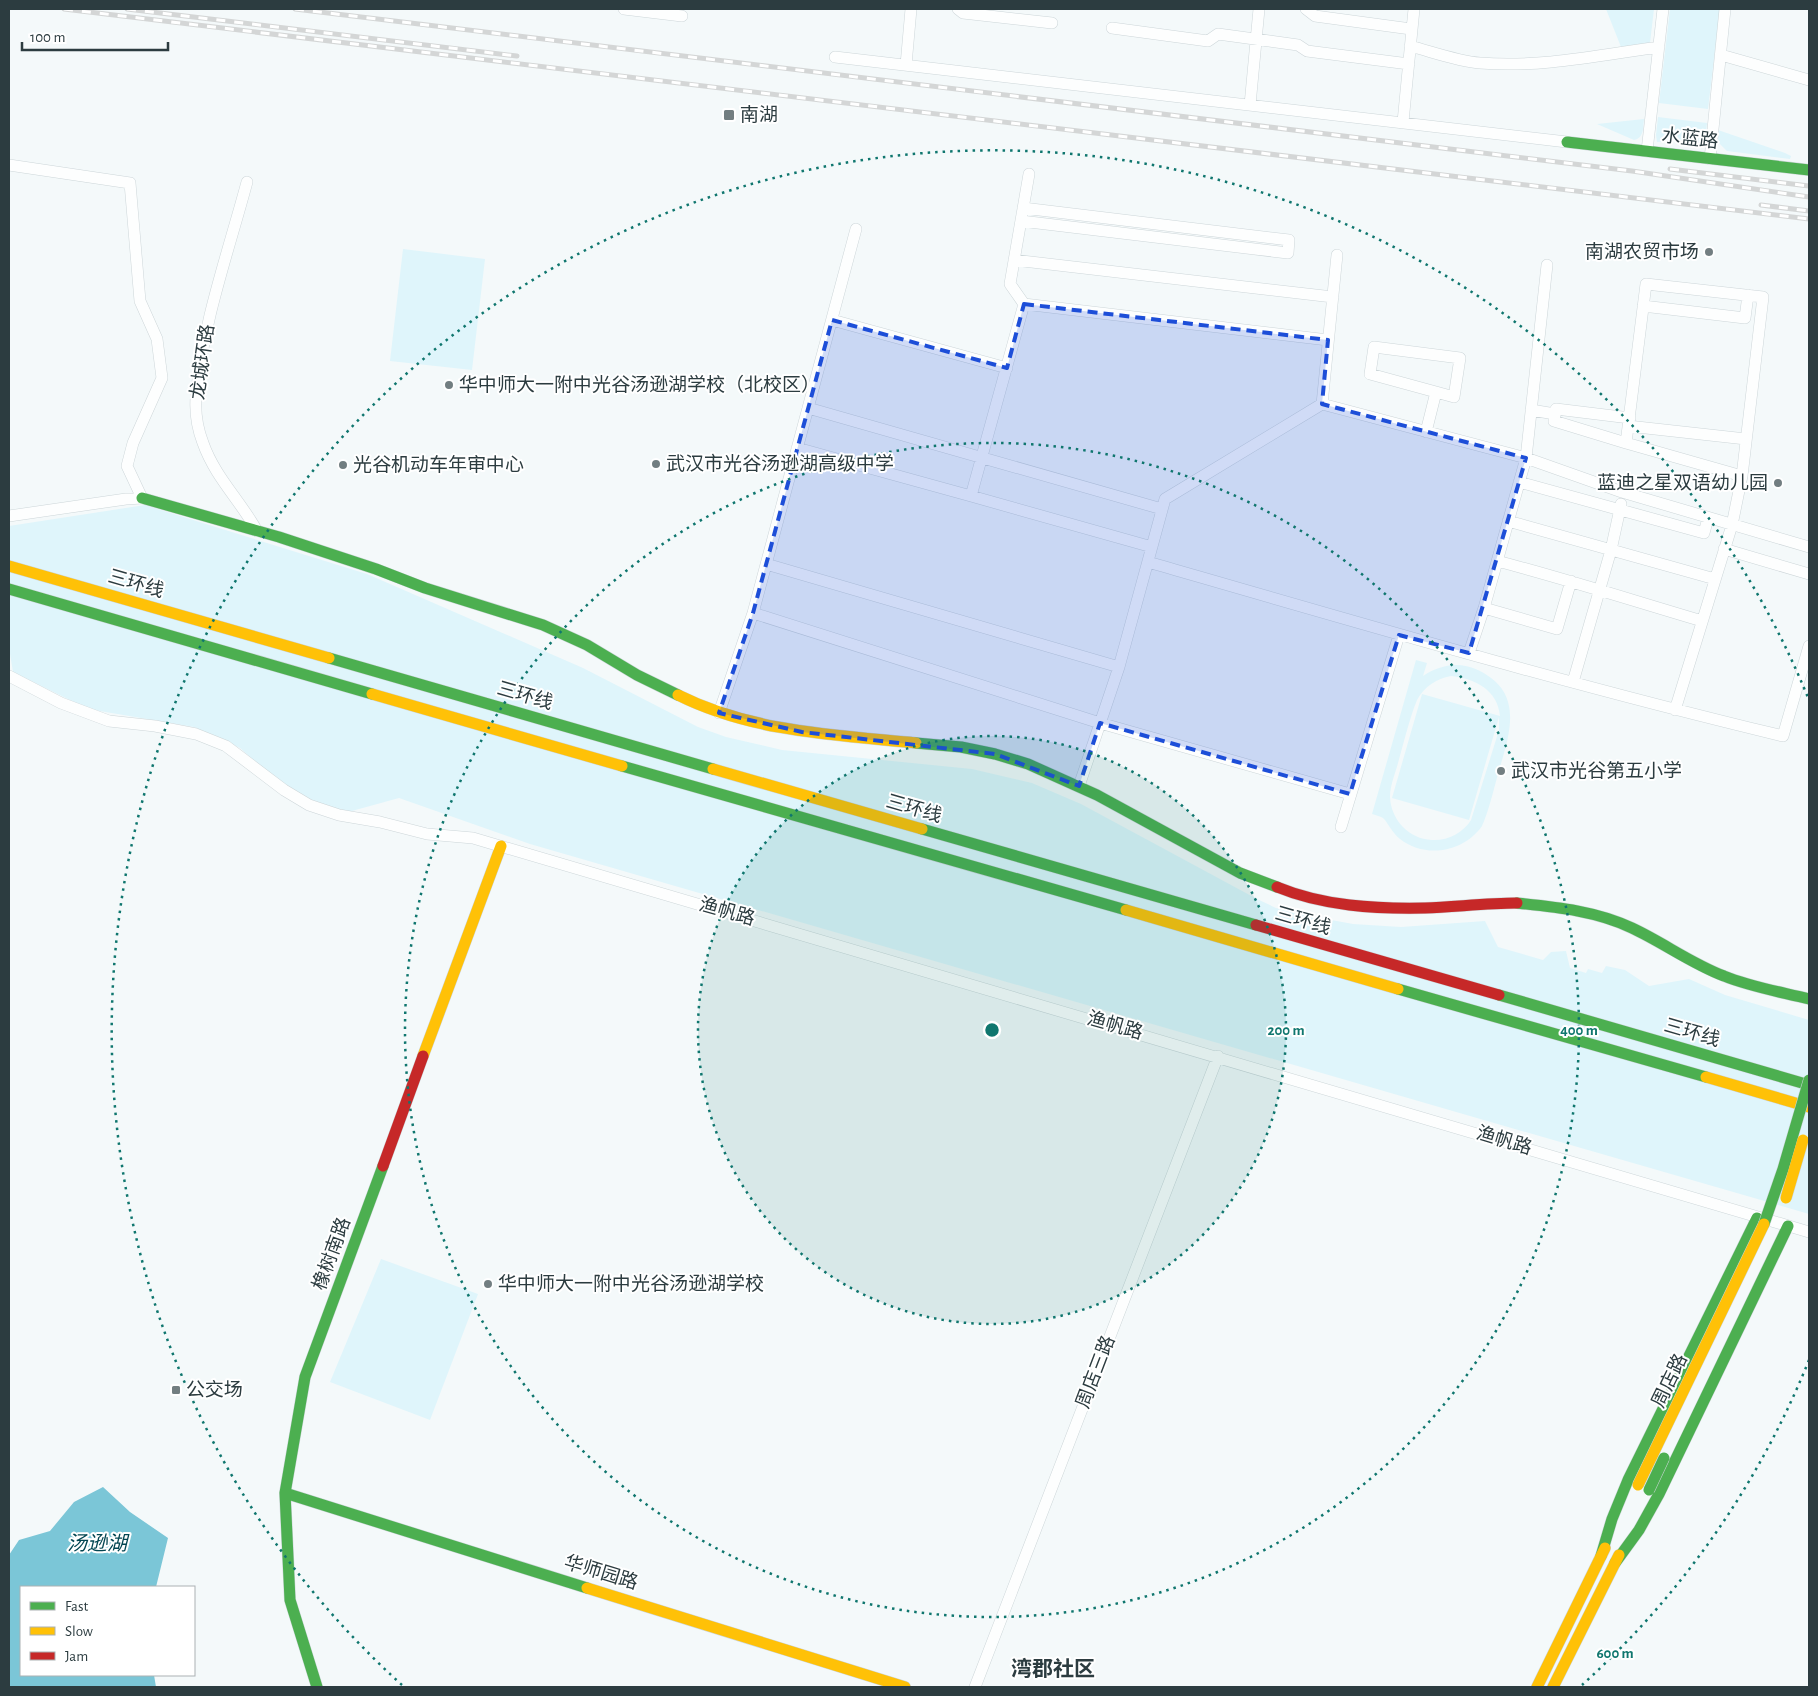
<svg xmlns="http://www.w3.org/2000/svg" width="1818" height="1696" viewBox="0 0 1818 1696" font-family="'Alegreya Sans','Noto Sans SC',sans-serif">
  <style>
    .green { fill: #dff5fb; fill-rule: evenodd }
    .water { fill: #7bc6d7 }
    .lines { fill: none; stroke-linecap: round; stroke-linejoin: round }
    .street-casing { stroke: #cdd6d9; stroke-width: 12 }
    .fast-casing { stroke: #cdd6d9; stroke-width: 12 }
    .slow-casing { stroke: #cdd6d9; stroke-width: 12 }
    .jam-casing { stroke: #cdd6d9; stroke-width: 12 }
    .street { stroke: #fdfefe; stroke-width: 11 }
    .fast { stroke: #4caf50; stroke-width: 11 }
    .slow { stroke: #ffc107; stroke-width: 11 }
    .jam { stroke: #c62828; stroke-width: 11 }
    .rail-casing { stroke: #d4d6d6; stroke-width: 5 }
    .rail { stroke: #fff; stroke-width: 3; stroke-dasharray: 9; stroke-linecap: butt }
    .fast-bridge-casing { stroke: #cdd6d9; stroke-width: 12; stroke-linecap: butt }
    .slow-bridge-casing { stroke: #cdd6d9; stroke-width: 12; stroke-linecap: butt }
    .fast-bridge { stroke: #4caf50; stroke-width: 11 }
    .slow-bridge { stroke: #ffc107; stroke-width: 11 }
    .marked { fill: #1d4ed8; fill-opacity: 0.2; stroke: #1d4ed8; stroke-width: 4; stroke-dasharray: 10 6; stroke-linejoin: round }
    .ring { fill: none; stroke: #0f766e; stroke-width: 2.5; stroke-dasharray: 2.5 5 }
    .poi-dot { fill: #727e81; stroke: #fff; stroke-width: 2 }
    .labels { text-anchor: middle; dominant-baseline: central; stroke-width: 4; stroke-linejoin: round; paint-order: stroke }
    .poi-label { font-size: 19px; fill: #2c3c40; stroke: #fff; text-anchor: start }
    .street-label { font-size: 19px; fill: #2c3c40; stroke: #fff }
    .water-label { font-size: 20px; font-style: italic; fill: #024551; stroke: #fff }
    .quarter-label { font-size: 21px; font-weight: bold; fill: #2c3c40; stroke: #fff }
    .centre { fill: #0f766e; stroke: #fff; stroke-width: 2.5 }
    .ring-label { font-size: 15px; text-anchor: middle; font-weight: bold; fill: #0f766e; stroke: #fff; stroke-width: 4; stroke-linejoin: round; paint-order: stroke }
  </style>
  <rect width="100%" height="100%" fill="#f4f9fa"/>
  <path class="green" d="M1606,9H1654L1650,43L1621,47Z
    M1670,9H1720L1708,109L1659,103Z
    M1658,117L1707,123L1705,141L1700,146L1679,141L1657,142L1656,135Z
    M1644,119C1643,128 1644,138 1634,140L1597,124Z
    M1718,130L1785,153L1791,156L1790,159L1727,151L1718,142Z
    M403,249L485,259L472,370L390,361Z
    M145,505L367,574L583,668L698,727L726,737L782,750L972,769L1032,783L1081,804L1257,899L1276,908L1309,916L1353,924L1401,927L1485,921L1498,947L1543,960L1551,952L1566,951L1570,968L1586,973L1588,969L1602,973L1606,966L1625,970L1649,986L1689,979L1725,995L1809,1020V1214L530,844L399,798L341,814L282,786L240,748L194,727L88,709L13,672L9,648V526Z
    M1416,660L1427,663L1423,676C1440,665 1458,661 1478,670C1526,693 1509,735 1498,774C1493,792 1489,810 1482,826C1464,852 1425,859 1400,839C1392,833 1387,821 1383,818C1380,816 1375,815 1372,814ZM1451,676C1474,678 1498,690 1500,716L1422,694L1392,798L1469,820L1499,717V730L1471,820C1463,833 1447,841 1432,840C1409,839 1391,820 1390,797C1390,786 1395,774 1398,763C1404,742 1409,720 1417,700C1425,686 1436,679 1451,676Z
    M381,1259L478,1294L430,1420L330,1382Z"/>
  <path class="water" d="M103,1487L130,1512L168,1538L156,1587H21V1675H154L156,1687H9V1555L19,1540L50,1531L74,1502Z"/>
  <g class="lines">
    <defs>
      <path id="street" d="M624,9L682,16
        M958,9L963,13L1052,23
        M1306,9L1315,16L1411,29
        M1112,28L1208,41L1218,34L1298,45L1307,51L1409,64
        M1410,46C1433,52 1457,61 1480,63C1540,68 1600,55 1659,47
        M1721,55L1809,80
        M835,57L1567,142
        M906,65L911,9
        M1250,105L1259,9
        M1403,122L1414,9
        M1647,151L1663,9
        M1710,159L1725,9
        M9,165L130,183L140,301L157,339L162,378L133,443L127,466L142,498L126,499L9,516
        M1029,174L1010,284L1024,304L971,496L1152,547
        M247,182C228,253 202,325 196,398C195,413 198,430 203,443C215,477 240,500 257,531
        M1021,221L1288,253L1289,240L1023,208
        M1014,260L1333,297
        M1024,304L1328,340
        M1643,306L1745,318L1748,295
        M832,320L1007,368
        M1322,404L1337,255
        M808,408L1162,509
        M1531,410L1555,414
        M1628,426L1746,439
        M1426,432L1436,392L1370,374L1374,347L1460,358L1454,397L1436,392
        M1626,443L1554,421L1556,409L1630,418
        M797,448L971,496
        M1519,482L1704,533L1708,518
        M1508,521L1715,579
        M1724,549L1809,574
        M1497,561C1566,579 1634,601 1702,621
        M1148,562C1359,623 1570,685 1783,736L1809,646
        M766,564L1119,667
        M1484,608L1557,629L1571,581
        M753,613L1100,723L1350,794
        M1469,653L1484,608L1526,458L1547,265
        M9,676L61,703L109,721L155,726L196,734L226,746L284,790L309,805L339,815L380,822L427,834L473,838L1809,1232
        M1573,682L1611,550L1621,504
        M1675,710L1732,525L1742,476L1763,297L1646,284L1626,443L1742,476
        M719,713L753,613L856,229
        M1079,786L1119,667L1165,499L1322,404L1526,458L1622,492L1809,547
        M1341,827L1399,635
        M975,1687L1218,1056"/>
      <path id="fast" d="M1567,142L1809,170
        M142,498L279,537L376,569L425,588L543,625L587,645L637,675L678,695
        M9,589L372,694
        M329,658L713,769
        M916,743L961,747L995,754L1028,764L1097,795L1240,873L1277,887
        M622,766L1126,910
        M922,829L1256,925
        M1517,903C1556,907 1597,911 1632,928C1664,943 1692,964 1724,976C1751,987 1781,992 1809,999
        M1398,989L1706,1077
        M1499,995L1809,1085
        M285,1493L587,1588
        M1601,1556L1612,1519L1628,1480L1757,1218
        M1615,1563L1639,1530L1659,1494L1788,1226
        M317,1687L290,1600L285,1493L305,1377L383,1166"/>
      <path id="slow" d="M9,566L329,658
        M372,694L622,766
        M678,695C752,732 835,735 916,743
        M713,769L922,829
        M1126,910L1398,989
        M423,1056L501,846
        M1706,1077L1809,1107
        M587,1588L905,1687
        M1537,1687L1605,1548
        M1553,1687L1619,1555"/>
      <path id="jam" d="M1277,887C1323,906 1375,909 1425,908C1455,907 1486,903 1517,903
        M1256,925L1499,995
        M383,1166L423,1056"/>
    </defs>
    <use href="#street" class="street-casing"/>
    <use href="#fast" class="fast-casing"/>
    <use href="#slow" class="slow-casing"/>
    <use href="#jam" class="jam-casing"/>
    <use href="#street" class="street"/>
    <use href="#fast" class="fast"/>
    <use href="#slow" class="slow"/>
    <use href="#jam" class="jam"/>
    <defs>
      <path id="rail" d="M64,9L1809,219
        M127,9L517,56
        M295,9L1632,171L1809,197
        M1670,169L1809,186
        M1761,205L1809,211"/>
    </defs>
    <use href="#rail" class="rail-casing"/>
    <use href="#rail" class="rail"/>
    <defs>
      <path id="fast-bridge" d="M1764,1224L1783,1169L1809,1080
        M1649,1490L1664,1458"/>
      <path id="slow-bridge" d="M1786,1198L1803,1140
        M1638,1485L1764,1224"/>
    </defs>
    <use href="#fast-bridge" class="fast-bridge-casing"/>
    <use href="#slow-bridge" class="slow-bridge-casing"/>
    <use href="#fast-bridge" class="fast-bridge"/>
    <use href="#slow-bridge" class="slow-bridge"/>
  </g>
  <path class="marked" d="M1024,304L1328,340L1322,404L1526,458L1469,653L1399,635L1350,794L1100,723L1079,786L995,754L802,732L719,713L753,613L832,320L1007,368Z"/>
  <circle cx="992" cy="1030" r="294" fill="#0f766e" fill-opacity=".12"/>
  <g class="ring">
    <circle cx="992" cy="1030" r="294"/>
    <circle cx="992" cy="1030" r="587"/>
    <path d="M1809 1360A881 881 0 0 1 1582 1685M402 1685A881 881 0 1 1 1809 700"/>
  </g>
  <g class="poi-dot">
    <rect x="723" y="109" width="12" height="12" rx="2.5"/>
    <circle cx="1709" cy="252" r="5"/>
    <circle cx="449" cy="385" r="5"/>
    <circle cx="656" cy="464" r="5"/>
    <circle cx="343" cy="465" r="5"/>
    <circle cx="1778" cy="483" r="5"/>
    <circle cx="1501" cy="771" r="5"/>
    <circle cx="488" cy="1284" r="5"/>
    <rect x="171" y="1385" width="10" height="10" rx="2.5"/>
  </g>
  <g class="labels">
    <g class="poi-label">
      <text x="740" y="115">南湖</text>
      <text x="1699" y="252" text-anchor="end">南湖农贸市场</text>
      <text x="459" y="385">华中师大一附中光谷汤逊湖学校（北校区）</text>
      <text x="666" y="464">武汉市光谷汤逊湖高级中学</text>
      <text x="353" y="465">光谷机动车年审中心</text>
      <text x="1768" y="483" text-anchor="end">蓝迪之星双语幼儿园</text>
      <text x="1511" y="771">武汉市光谷第五小学</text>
      <text x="498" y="1284">华中师大一附中光谷汤逊湖学校</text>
      <text x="186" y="1390">公交场</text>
    </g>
    <g class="street-label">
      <text transform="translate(1690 139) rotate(7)">水蓝路</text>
      <text transform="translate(203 362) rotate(-82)">龙城环路</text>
      <text transform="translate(136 584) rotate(16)">三环线</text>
      <text transform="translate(525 696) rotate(16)">三环线</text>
      <text transform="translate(914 809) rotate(16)">三环线</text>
      <text transform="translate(727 912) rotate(16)">渔帆路</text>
      <text transform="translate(1303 921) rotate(16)">三环线</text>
      <text transform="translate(1115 1026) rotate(16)">渔帆路</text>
      <text transform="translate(1692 1033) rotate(16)">三环线</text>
      <text transform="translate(1504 1141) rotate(17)">渔帆路</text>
      <text transform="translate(332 1254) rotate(-70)">橡树南路</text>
      <text transform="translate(1096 1372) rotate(-69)">周店三路</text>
      <text transform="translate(1670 1381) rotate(-64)">周店路</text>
      <text transform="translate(601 1573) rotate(17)">华师园路</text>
    </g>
    <g class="water-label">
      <text x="97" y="1544">汤逊湖</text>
    </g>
    <g class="quarter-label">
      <text x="1053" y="1669">湾郡社区</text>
    </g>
  </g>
  <circle cx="992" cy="1030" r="8" class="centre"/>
  <g class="ring-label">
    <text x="1286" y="1035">200 m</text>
    <text x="1579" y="1035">400 m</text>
    <text x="1615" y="1658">600 m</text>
  </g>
  <rect width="1818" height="1696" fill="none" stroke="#2c3c40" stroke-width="20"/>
  <rect x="20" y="1586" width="175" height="90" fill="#ffffff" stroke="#abb1b3"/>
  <rect x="30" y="1602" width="25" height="8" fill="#4caf50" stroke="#abb1b3"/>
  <text x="65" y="1611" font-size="15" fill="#2c3c40">Fast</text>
  <rect x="30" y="1627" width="25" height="8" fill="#ffc107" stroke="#abb1b3"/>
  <text x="65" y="1636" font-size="15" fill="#2c3c40">Slow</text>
  <rect x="30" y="1652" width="25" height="8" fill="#c62828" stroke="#abb1b3"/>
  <text x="65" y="1661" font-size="15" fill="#2c3c40">Jam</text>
  <path d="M22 42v8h146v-8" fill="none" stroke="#2c3c40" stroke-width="2.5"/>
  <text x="30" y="42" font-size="15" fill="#2c3c40" stroke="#ffffff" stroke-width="4" paint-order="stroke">100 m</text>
</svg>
